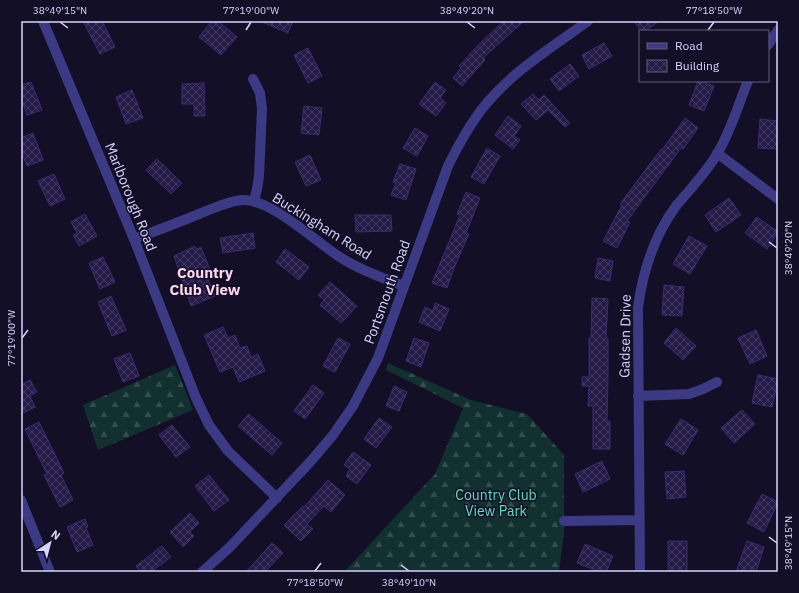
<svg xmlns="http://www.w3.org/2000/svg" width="799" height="593" viewBox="0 0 799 593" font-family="'IBM Plex Sans',sans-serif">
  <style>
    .forest { fill: url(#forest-firs) }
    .building { fill: url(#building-cross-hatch); stroke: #3b2d73 }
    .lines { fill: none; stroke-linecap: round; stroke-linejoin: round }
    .minor { stroke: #3d3a85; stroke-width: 10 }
    .ticks { fill: none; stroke: #d9d4ff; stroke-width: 1.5 }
    .labels { text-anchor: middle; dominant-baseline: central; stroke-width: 3; stroke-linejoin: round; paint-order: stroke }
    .street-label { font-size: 14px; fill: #d9d4ff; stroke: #130f26 }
    .park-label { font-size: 14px; fill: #5fe0c0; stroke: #130f26 }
    .neighbourhood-label { font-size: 15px; font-weight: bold; fill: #ffd6f0; stroke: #130f26 }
    .neatline { fill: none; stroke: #d9d4ff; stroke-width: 1.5 }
    .ticks-label { font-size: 10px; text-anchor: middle; fill: #d9d4ff }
  </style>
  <defs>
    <pattern id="forest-firs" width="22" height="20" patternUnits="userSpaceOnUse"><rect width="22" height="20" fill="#12302f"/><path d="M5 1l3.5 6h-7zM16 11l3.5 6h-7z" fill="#344d4e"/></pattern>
    <pattern id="building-cross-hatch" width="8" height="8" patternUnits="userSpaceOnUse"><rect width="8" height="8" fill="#241b47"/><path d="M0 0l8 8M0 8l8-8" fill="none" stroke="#433b63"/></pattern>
  </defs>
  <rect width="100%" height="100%" fill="#130f26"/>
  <path class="forest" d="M388,363L471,400L527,414L564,455V532L559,572H344L435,474L463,408L386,370Z
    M175,365L193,410L98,450L83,405Z"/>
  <path class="building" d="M83,21H102L115,47L100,54Z
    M212,21H218L237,37L221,55L199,37Z
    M260,21H293L288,33Z
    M504,21H524L483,58L485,60L462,86L453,78L461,68L459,66L480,43Z
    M634,21H659L645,31H641Z
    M604,43L612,56L589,69L582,55Z
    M308,48L322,76L308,83L294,55Z
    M570,64L579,76L559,91L550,79Z
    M698,81L714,86L704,111L689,105Z
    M31,82L42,110L27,115L21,98V85Z
    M435,82L446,90L440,98L446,103L436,116L419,104Z
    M204,83L205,116H194V104H182V84Z
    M132,90L143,118L126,124L116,97Z
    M533,94L539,100L544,95L570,123L565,127L548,110L536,120L521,104Z
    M304,106L322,108L319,135L301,133Z
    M508,116L521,126L514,136L520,140L513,149L495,135Z
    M685,118L698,128L683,149L681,148L627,221L630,222L617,248L603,241L622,205L620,204L661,149L662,150Z
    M760,119L778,121L777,149L758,148Z
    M415,128L428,136L417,156L403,148Z
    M33,133L43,160L27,166L21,151V138Z
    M487,148L500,156L484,184L471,177Z
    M310,155L321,180L306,186L295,162Z
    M157,159L182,183L171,194L146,170Z
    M400,164L416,169L406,200L391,195L396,183L393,182Z
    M54,174L65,199L50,206L38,181Z
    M466,192L480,198L466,233L469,234L454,268L447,288L432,283L460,215L457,214Z
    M729,198L741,215L716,232L705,215Z
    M85,214L97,236L79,246L73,235L77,233L71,222Z
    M355,215H391L392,231L356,232Z
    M757,217L778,232L767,249L745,233Z
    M253,233L255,248L223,253L220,238Z
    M689,236L707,246L690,274L673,264Z
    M195,246L196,249L201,247L210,270L205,272L215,296L191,306L174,256Z
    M285,249L309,267L299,280L276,262Z
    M103,257L115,282L100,289L89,263Z
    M598,258L613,261L610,281L595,278Z
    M330,282L357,306L341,323L320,305L324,300L318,295Z
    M664,285L684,287L682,316L662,315Z
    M111,296L126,330L112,336L98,302Z
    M592,298L608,299L606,338H608V378L607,421H610V449H593V406H588L589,386H582V377H589V338H591Z
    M435,303L449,309L440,331L419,322L425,307L433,311Z
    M223,327L228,338L235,335L240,348L247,346L251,357L258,354L265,371L239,382L233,367L220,372L204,335Z
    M676,328L696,346L683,360L664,343Z
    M756,330L767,356L750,364L738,338Z
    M338,338L350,344L335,372L323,366Z
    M414,338L429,343L421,367L406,361Z
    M130,353L139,376L123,382L114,359Z
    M758,375L778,379L772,407L752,403Z
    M30,380L37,392L30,396L35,407L21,414V381L23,384Z
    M313,385L324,393L305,419L294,411Z
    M394,386L407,392L399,411L386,406Z
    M742,410L755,424L734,443L721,428Z
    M249,414L282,443L272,455L238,426Z
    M379,418L392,427L376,448L364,439Z
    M681,419L698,430L683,455L665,444Z
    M39,422L64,473L61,475L73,500L60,507L44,475L47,474L25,429Z
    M172,425L190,447L176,457L159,435Z
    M353,452L371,465L357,484L346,476L350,469L344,465Z
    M602,461L610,479L583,492L575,474Z
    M684,471L686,497L667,499L665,472Z
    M209,475L229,500L214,511L195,486Z
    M328,480L345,495L331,512L324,506L307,524L313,529L301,541L284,525L303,506L304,507Z
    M762,494L778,502L764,532L747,523Z
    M190,513L199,523L190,532L194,536L183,547L170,532Z
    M85,519L88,527L86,528L93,545L77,552L67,527Z
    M668,541H687V571H668Z
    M747,541L764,547L756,572H736Z
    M272,543L283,553L265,572H246Z
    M585,544L613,556L606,572H600L577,563Z
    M162,546L171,557L151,572H140L136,566Z"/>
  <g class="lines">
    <path class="minor" d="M43,21L134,239L196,398L209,425L228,451L277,498
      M768,45L778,30
      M253,79L260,93L262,109L259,176L257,189L254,201
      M717,153L778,199
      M134,239C156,231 177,223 199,214C211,209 229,201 242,200C273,199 316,243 343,259C362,271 383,278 404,286
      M638,396L689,394L703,389L717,382
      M21,500L50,572
      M564,521L639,520
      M202,572L230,547L311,461L333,435L353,406L378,358L448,166C458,146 468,127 482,109C511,72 551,48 588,21
      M640,572L638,307C643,271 654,236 676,206C690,189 706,173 717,154C731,131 738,105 748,81"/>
  </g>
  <path class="ticks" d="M60,22L68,28M467,22L475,28M246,30L251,22M708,30L714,22M769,242L777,248M22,338L28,330M769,537L777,543M401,565L409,571M315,571L321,563"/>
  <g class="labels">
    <g class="street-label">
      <text transform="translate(131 197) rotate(68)">Marlborough Road</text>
      <text transform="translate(322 226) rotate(32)">Buckingham Road</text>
      <text transform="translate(387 292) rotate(-70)">Portsmouth Road</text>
      <text transform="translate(625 336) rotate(-89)">Gadsen Drive</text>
    </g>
    <g class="park-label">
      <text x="496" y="495">Country Club<tspan x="496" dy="16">View Park</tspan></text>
    </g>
    <g class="neighbourhood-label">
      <text x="205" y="272">Country<tspan x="205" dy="17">Club View</tspan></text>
    </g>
  </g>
  <rect width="799" height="593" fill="none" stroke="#130f26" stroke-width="44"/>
  <rect x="639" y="30" width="130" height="52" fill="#130f26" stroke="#625e7d"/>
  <rect x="647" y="43" width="20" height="6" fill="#3d3a85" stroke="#625e7d"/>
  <text x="675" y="50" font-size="12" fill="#d9d4ff">Road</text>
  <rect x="647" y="60" width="20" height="12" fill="url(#building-cross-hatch)" stroke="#625e7d"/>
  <text x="675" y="70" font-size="12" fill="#d9d4ff">Building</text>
  <g transform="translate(50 543) rotate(36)" stroke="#130f26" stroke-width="3" paint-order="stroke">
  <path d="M0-3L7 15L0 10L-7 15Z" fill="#d9d4ff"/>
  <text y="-6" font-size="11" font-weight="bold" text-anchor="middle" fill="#d9d4ff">N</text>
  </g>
  <rect x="22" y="22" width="755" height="549" class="neatline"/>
  <g class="ticks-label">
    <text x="60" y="14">38°49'15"N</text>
    <text x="251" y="14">77°19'00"W</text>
    <text x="467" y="14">38°49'20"N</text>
    <text x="714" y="14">77°18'50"W</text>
    <text transform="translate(788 248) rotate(-90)" y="4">38°49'20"N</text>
    <text transform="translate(11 338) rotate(-90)" y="4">77°19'00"W</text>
    <text transform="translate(788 543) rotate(-90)" y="4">38°49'15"N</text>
    <text x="315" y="586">77°18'50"W</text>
    <text x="409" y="586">38°49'10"N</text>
  </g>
</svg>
